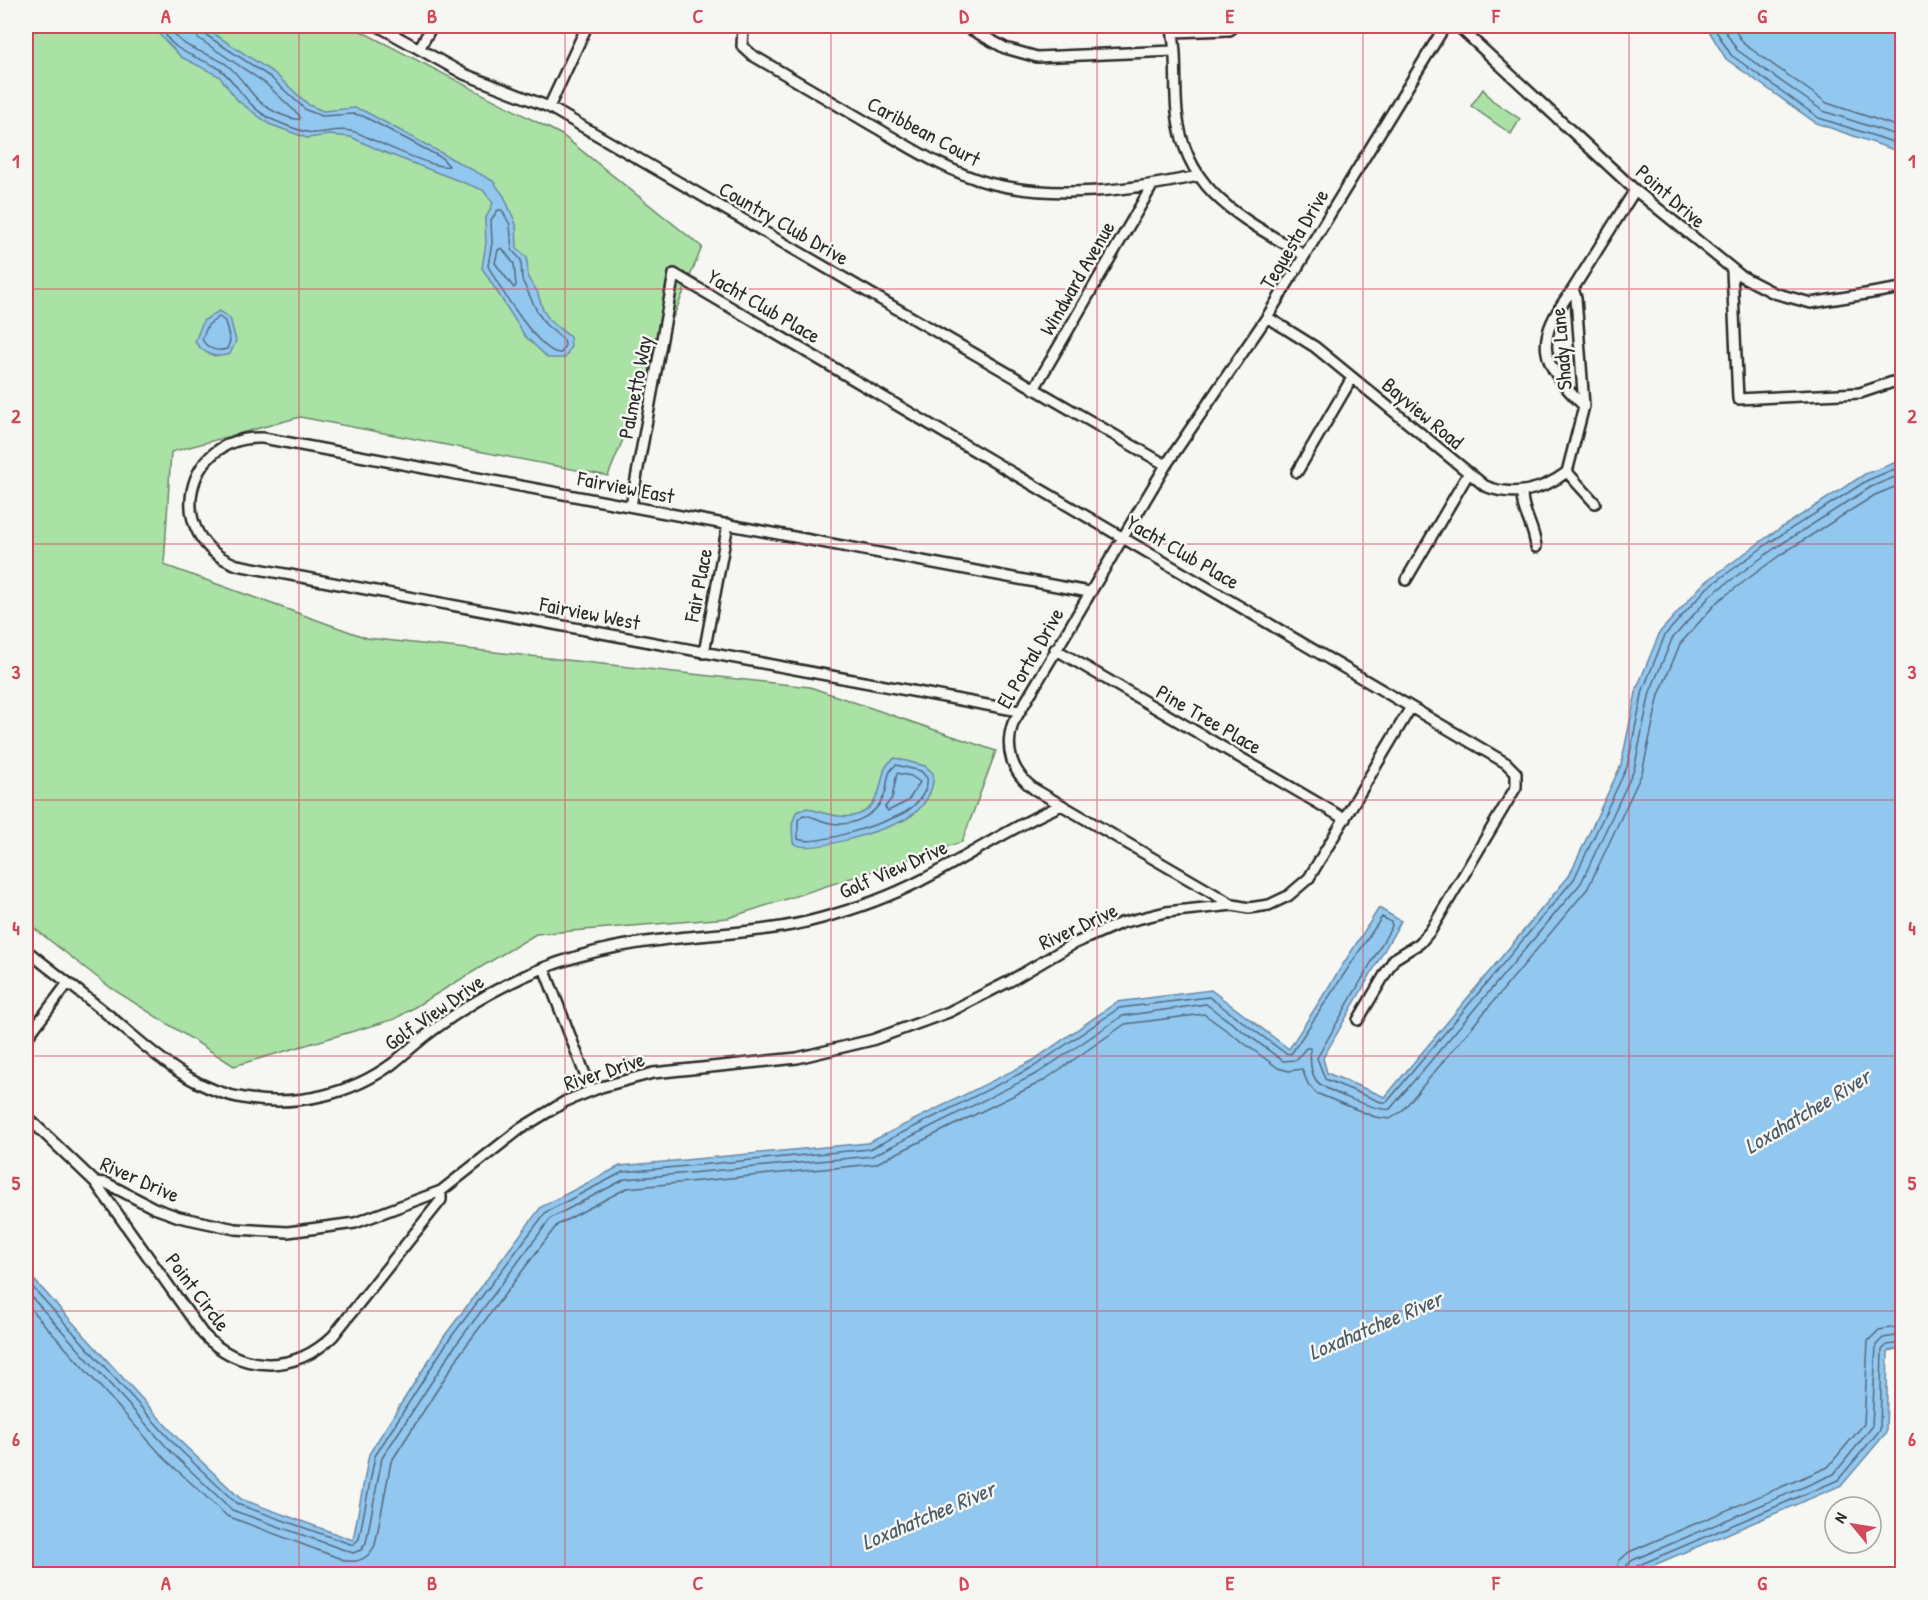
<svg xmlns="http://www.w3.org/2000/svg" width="1928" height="1600" viewBox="0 0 1928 1600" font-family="'Patrick Hand',sans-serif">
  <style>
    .green { fill: #aae1a5; stroke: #6a8668; stroke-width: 1.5 }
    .water { fill: #92c7f0; stroke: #6989a1; stroke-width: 1.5 }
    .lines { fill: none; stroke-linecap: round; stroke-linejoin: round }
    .shore { stroke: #54697a; stroke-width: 1.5 }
    .minor-casing { stroke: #2b2b2b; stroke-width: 14 }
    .minor { stroke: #f6f6f2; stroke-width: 9 }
    .grid { fill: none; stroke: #d1495b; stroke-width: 1.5; stroke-opacity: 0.55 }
    .labels { text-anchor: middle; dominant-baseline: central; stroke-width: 5; stroke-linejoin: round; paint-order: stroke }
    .street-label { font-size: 21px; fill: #2b2b2b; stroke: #f6f6f2 }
    .water-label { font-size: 22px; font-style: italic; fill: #4a5a66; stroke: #f6f6f2 }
    .neatline { fill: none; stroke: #d1495b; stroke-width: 2 }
    .grid-label { font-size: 20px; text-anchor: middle; font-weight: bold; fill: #d1495b }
  </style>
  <rect width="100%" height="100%" fill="#f6f6f2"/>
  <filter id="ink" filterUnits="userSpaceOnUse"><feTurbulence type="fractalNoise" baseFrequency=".0167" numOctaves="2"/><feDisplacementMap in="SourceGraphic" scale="12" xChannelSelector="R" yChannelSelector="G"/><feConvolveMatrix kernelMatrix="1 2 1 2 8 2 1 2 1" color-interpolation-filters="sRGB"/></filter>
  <g filter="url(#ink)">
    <path class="green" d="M26,26H351L562,135L702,247L608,476L300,417L171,452L164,565L367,638L810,687L996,751L962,842L728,918L536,934L395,1019L234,1066L111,988L26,922Z
      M1483,89L1492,100L1520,119L1511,134L1471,106Z"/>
    <path class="water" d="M158,26H202L274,73L309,105L323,111L355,108L364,111L493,181L504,196L516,224L517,248L527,258L528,278L537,291L543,310L550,321L570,337L571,346L565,358H548L525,336L482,268L486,243L485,220L493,203L483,190L381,151L351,137L330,135L307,138L269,124L238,101L219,76L181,57L157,32Z
      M1706,26H1902V150L1897,151L1816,123L1726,59Z
      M219,311L230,318L236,341L230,354C215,359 206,355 195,342L203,321Z
      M1902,460V1348L1888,1351L1886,1433L1842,1485L1633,1574H26V1271L182,1443L241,1499L353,1540L369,1454L443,1338L541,1207L620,1166L868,1143L1032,1061L1117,1002L1211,990L1289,1049L1379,908L1401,921L1323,1058L1327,1073L1385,1097L1569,876L1621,765L1637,688L1660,632L1703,584L1767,537L1865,474Z
      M895,758L925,766L933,773C935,792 922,810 906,819C888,829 807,856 793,843L792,824L796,812L807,808C834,817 867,827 879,791C884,776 881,767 895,758Z"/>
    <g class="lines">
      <path class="shore" d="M164,26C163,48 199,58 215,66C236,78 243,105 271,119C283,124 302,133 315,133C330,132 345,127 360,134C375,141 437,170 449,166L442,158L363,116L354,114L322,116L306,110L270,77L203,33L201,26
        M171,26C176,49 211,52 227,65C249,83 250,102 282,115C288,117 294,120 300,119L299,115L265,83L198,38L194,26
        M1713,26L1731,55L1819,118L1902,145
        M1722,26L1737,50L1823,111L1902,137
        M1732,26L1744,44L1827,103L1902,128
        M498,210H502L510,225L512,250L521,260L522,280L538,313L546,325L564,340L565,345L561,353C541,356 498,285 488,266L492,243L491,220Z
        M502,248L514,264L516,286L514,288L495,263L498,250Z
        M219,317L225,321L230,341L227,349C216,352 207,349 202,339L208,325Z
        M896,765L921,771L927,778C929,792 914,808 902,814C883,823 815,847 798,839V820L803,815C811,815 818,820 826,822C850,829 879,816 886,790C888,780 887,771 896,765Z
        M897,773L911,776L920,782L908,801L888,811L885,807L892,798Z
        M26,1280L177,1447L237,1504L353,1545L359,1539L375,1456L448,1341L546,1212L623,1172L870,1149L1035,1066L1119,1008L1209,997L1285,1053L1291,1054L1382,917L1391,922L1392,926L1317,1058L1325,1079L1381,1102H1387L1574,879L1627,767L1643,690L1665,635L1707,588L1770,542L1868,480L1902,466
        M26,1291L172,1453L232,1510L353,1553L361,1550L366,1543L382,1458L455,1346L551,1218L625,1179L872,1156L1038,1073L1122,1016L1206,1004L1283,1061L1296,1060L1306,1048H1310C1311,1058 1309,1070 1316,1080C1322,1090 1380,1112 1390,1109L1581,883L1634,770L1650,692L1672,639L1712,594L1775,548L1871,487L1902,474
        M26,1304L165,1459L227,1516L344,1560C358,1564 369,1558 375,1545L391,1462L462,1351L557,1225L627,1188L875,1164L1043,1081L1125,1024L1204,1014L1278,1068L1289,1071L1302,1069L1308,1084L1316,1093L1375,1117L1390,1119L1402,1111L1588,888L1642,773L1659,695L1680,644L1718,601L1780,555L1875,495L1902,484
        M1616,1574L1619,1561L1629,1552L1828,1467L1864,1424L1868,1341L1879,1330L1902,1326
        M1625,1574L1627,1565L1633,1560L1834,1474L1872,1427L1876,1345L1883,1338L1902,1335
        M1633,1574L1637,1566L1838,1480L1880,1430L1882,1350L1887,1345L1902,1343"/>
      <defs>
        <path id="minor" d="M378,26L464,74L549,107L1166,465
          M743,26L742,46L752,55C793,79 834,103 875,127C911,148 948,172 989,183C1056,200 1132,190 1198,176
          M965,26L1005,48L1037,57L1173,51
          M1171,26C1178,51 1174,86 1177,112C1185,193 1242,218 1304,255
          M1458,26L1635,190L1741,276L1774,293L1811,303L1902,288
          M1173,32L1230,30
          M419,49L432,26
          M549,107L587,26
          M1732,271L1738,399L1860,393L1902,379
          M1573,289C1533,340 1539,363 1584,406
          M1267,317L1315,347L1485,486C1514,498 1543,490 1567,472
          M1034,389L1152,186
          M1297,472L1352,378
          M1522,492C1521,511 1534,525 1536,547
          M1595,503L1567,472L1584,406L1576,298L1573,289L1635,190
          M631,506L674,274L1506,763L1516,773V787L1431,930L1420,943L1394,959L1358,1020
          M1406,580L1468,474
          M1055,649L1345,819
          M704,653L728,524
          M1411,707L1309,878L1288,896L1269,905L1249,908L1233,905L1034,789C1012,773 1004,749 1013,723L1166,465L1267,317L1445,26
          M1019,711L237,565C162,538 184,434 263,438L1089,592
          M26,950C55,973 84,995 112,1018C155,1054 191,1091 249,1099C299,1106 351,1094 392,1064C406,1053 418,1041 432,1031C456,1013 480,998 506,985C554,960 608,946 661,940C716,933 769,933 822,918C855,909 889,897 920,881C968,857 1012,826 1062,805
          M544,968L591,1090
          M26,1039L68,983
          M26,1116L95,1182L106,1183L154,1208L179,1217L235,1229L288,1232L355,1223L441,1191L520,1129L566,1101L601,1087L653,1073L797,1058L872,1040L949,1012L1010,981L1073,944L1121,923L1166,912L1233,905
          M95,1182L203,1334C241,1373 294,1374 333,1336L441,1200V1191"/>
      </defs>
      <use href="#minor" class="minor-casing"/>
      <use href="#minor" class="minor"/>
    </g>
  </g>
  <path class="grid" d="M299,26V1574M565,26V1574M831,26V1574M1097,26V1574M1363,26V1574M1629,26V1574M26,289H1902M26,544H1902M26,800H1902M26,1056H1902M26,1311H1902"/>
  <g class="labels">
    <g class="street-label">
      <text transform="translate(924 131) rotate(28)">Caribbean Court</text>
      <text transform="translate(1671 196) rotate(41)">Point Drive</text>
      <text transform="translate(784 223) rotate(30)">Country Club Drive</text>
      <text transform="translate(1294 239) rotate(-59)">Tequesta Drive</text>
      <text transform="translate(1077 278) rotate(-60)">Windward Avenue</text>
      <text transform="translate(764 306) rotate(30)">Yacht Club Place</text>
      <text transform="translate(1561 349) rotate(-95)">Shady Lane</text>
      <text transform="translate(635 387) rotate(-79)">Palmetto Way</text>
      <text transform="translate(1423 413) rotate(40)">Bayview Road</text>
      <text transform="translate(626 487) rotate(11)">Fairview East</text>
      <text transform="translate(1183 552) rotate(30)">Yacht Club Place</text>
      <text transform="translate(698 585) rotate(-79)">Fair Place</text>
      <text transform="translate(590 613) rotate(11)">Fairview West</text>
      <text transform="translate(1030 658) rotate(-60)">El Portal Drive</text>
      <text transform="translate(1209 719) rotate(30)">Pine Tree Place</text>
      <text transform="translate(893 869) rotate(-24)">Golf View Drive</text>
      <text transform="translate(1078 926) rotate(-25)">River Drive</text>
      <text transform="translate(434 1012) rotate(-35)">Golf View Drive</text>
      <text transform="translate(604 1071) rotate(-18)">River Drive</text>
      <text transform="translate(140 1179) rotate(24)">River Drive</text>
      <text transform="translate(198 1292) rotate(53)">Point Circle</text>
    </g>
    <g class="water-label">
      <text transform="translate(1807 1111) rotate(-31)">Loxahatchee River</text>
      <text transform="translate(1375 1325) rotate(-23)">Loxahatchee River</text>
      <text transform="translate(928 1515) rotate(-23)">Loxahatchee River</text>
    </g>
  </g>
  <rect width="1928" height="1600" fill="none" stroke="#f6f6f2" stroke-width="66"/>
  <g transform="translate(1853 1525) rotate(300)"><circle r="28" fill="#f6f6f2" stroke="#a5a5a2" stroke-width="1.5"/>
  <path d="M0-4.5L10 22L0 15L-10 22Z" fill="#d1495b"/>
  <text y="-9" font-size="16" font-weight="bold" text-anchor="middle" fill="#2b2b2b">N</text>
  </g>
  <rect x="33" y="33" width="1862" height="1534" class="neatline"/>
  <g class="grid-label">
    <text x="166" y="23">A</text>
    <text x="432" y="23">B</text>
    <text x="698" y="23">C</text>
    <text x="964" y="23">D</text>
    <text x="1230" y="23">E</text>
    <text x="1496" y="23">F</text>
    <text x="1762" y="23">G</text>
    <text x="16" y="168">1</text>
    <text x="1912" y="168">1</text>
    <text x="16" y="423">2</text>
    <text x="1912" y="423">2</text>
    <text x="16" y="679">3</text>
    <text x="1912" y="679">3</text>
    <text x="16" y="935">4</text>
    <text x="1912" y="935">4</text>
    <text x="16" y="1190">5</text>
    <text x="1912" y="1190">5</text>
    <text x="16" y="1446">6</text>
    <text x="1912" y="1446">6</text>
    <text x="166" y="1590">A</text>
    <text x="432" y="1590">B</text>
    <text x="698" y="1590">C</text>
    <text x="964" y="1590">D</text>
    <text x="1230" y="1590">E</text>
    <text x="1496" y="1590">F</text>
    <text x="1762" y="1590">G</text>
  </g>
</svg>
